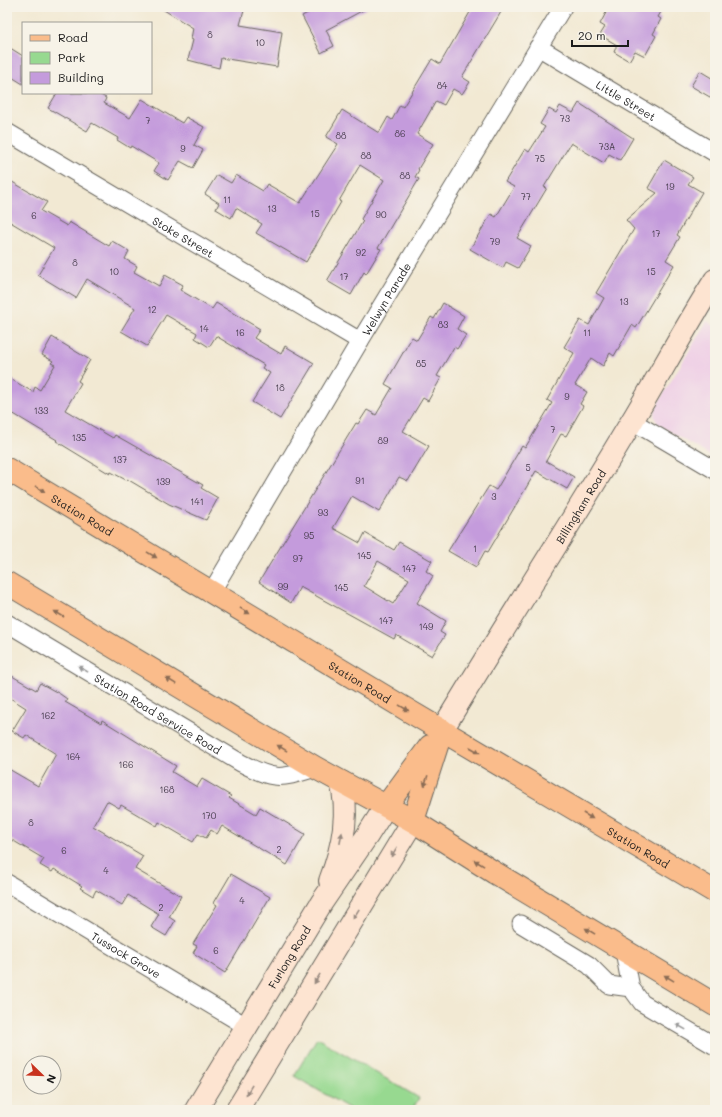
<svg xmlns="http://www.w3.org/2000/svg" width="722" height="1117" viewBox="0 0 722 1117" font-family="Mali,sans-serif">
  <style>
    .built { fill: #efd0e6 }
    .green { fill: #97d990; stroke: #5a7a56 }
    .building { fill: #c49bdc; fill-rule: evenodd }
    .lines { fill: none; stroke-linecap: round; stroke-linejoin: round }
    .street-casing { stroke: #67645c; stroke-width: 19 }
    .secondary-casing { stroke: #67645c; stroke-width: 24 }
    .primary-casing { stroke: #67645c; stroke-width: 24 }
    .street { stroke: #fff; stroke-width: 17 }
    .secondary { stroke: #fde4d1; stroke-width: 22 }
    .primary { stroke: #fabc8b; stroke-width: 22 }
    .oneway { fill: #8b6c54 }
    .oneway2 { fill: #999 }
    .oneway3 { fill: #988a80 }
    .labels { text-anchor: middle; dominant-baseline: central; stroke-width: 3.5; stroke-linejoin: round; paint-order: stroke }
    .number-label { font-size: 9px; fill: #463c4c }
    .street-label { font-size: 11px; fill: #1c1c1c; stroke: #f7f3e8 }
  </style>
  <rect width="100%" height="100%" fill="#f7f3e8"/>
  <filter id="ink" filterUnits="userSpaceOnUse"><feTurbulence type="fractalNoise" baseFrequency=".025" numOctaves="2"/><feDisplacementMap in="SourceGraphic" scale="8" xChannelSelector="R" yChannelSelector="G"/><feConvolveMatrix kernelMatrix="1 2 1 2 8 2 1 2 1" color-interpolation-filters="sRGB"/></filter>
  <filter id="wash" filterUnits="userSpaceOnUse"><feTurbulence type="fractalNoise" baseFrequency=".012" numOctaves="4" result="noise"/><feDisplacementMap in="SourceGraphic" scale="16" xChannelSelector="R" yChannelSelector="G"/><feGaussianBlur stdDeviation="0.9" result="paint"/><feColorMatrix in="noise" values="0 0 0 0 0 0 0 0 0 0 0 0 0 0 0 0 0 1.4 0 .05"/><feComposite in="paint" operator="in"/></filter>
  <g filter="url(#wash)">
    <rect width="100%" height="100%" fill="#f2e9d3"/>
    <path class="built" d="M707,321L715,326V459L659,425L656,421L654,415L658,403Z"/>
    <path class="green" d="M317,1038L419,1098L412,1110H352L294,1076Z"/>
    <g id="blocks">
      <path class="building" d="M159,7H245L240,25L282,32L277,67L221,58L219,68L188,60L193,40L191,39L193,28Z
        M319,7H369L326,30L334,46L321,53L302,16Z
        M473,7H504L462,77L470,82L462,94L453,89L444,105L436,101L417,134L433,144L418,169L419,170L415,177L419,179L378,248L381,249L366,274L364,272L351,295L327,281L363,221L361,219L384,180L360,165L339,201L341,202L306,262L256,233L262,224L236,208L231,218L216,209L219,203L205,194L217,175L231,183L236,175L263,191L267,184L300,203L338,144L326,137L342,110L379,133L388,117L392,120L400,105L403,107L432,59L440,64Z
        M609,7H664L658,17L661,19L653,34L656,36L645,56L635,51L629,61L614,52L617,45L600,35L605,27L600,24Z
        M7,46L23,56V84L7,74Z
        M700,71L715,80V100L691,86Z
        M57,93H97L106,98L104,103L130,118L142,99L182,123L186,117L204,127L194,145L203,150L193,168L180,161L168,180L154,171L159,163L131,146L130,148L117,140L118,138L92,123L87,131L48,108Z
        M579,103L633,138L620,160L609,154L604,163L571,143L544,187L547,188L517,238L531,246L518,268L506,262L503,268L470,249L491,214L496,217L514,187L505,182L525,149L529,152L545,127L540,124L549,109L556,113L560,106L573,113Z
        M664,160L693,177L688,184L702,192L677,235L680,237L666,260L674,265L636,328L632,325L614,356L610,353L603,366L591,358L575,385L587,392L580,404L583,406L566,436L561,434L546,461L574,477L567,489L536,471L488,552L485,551L476,567L448,551L489,486L496,490L522,446L525,448L552,403L547,400L574,353L564,347L580,320L589,325L604,298L596,293L634,229L626,220L657,193L648,188Z
        M7,179L47,202L41,211L67,226L69,222L109,246L112,241L129,251L125,259L137,266L134,272L159,286L165,275L183,285L180,290L212,309L216,303L260,329L254,338L281,354L285,346L314,363L280,419L252,402L270,373L262,368L264,365L216,336L209,347L195,338L197,333L166,315L147,346L121,331L135,308L87,279L76,298L38,275L54,248L7,220Z
        M443,303L464,316L457,329L466,335L457,349L454,347L437,376L441,378L428,401L423,398L403,431L429,446L408,481L399,477L379,512L352,496L333,528L360,543L365,533L394,550L399,542L432,561L426,571L433,576L417,603L446,621L440,632L445,635L432,656L396,635L394,639L300,587L291,603L259,582L356,423L358,424L367,410L376,415L392,388L385,384L412,337L417,340L431,317L434,319ZM378,561L409,579L393,604L364,586Z
        M52,337L90,360L78,381L81,383L65,410L113,438L115,435L203,485L201,488L218,498L206,520L169,504L127,479L126,480L111,472L110,474L56,441L57,440L7,410V377L33,392L35,387L40,390L55,365L51,363L53,361L42,355Z
        M7,673L36,690L40,683L60,694L67,699L65,702L101,723L102,720L176,766L172,772L197,787L202,779L231,796L229,798L256,814L260,807L305,834L287,865L222,826L217,834L211,830L206,838L198,834L193,842L159,822L157,826L121,805L119,808L107,801L93,826L143,856L135,869L181,896L169,917L175,921L166,936L151,927L159,914L128,895L122,905L96,890L93,896L80,888L82,886L54,869L52,872L40,865L44,859L7,837V768L38,786L56,754L26,735L24,738L12,731L26,708L7,696Z
        M231,874L270,897L225,973L193,953L197,946L193,944L217,905L214,903Z"/>
    </g>
  </g>
  <g filter="url(#ink)">
    <use href="#blocks" fill-opacity="0" stroke="#67645c" stroke-width="1"/>
    <g class="lines">
      <defs>
        <g id="street">
          <path id="s1" d="M538,47L715,153"/>
          <path id="s2" d="M7,132L360,341"/>
          <path d="M632,421L715,470"/>
          <path id="s3" d="M212,591L360,341L563,7"/>
          <path id="s4" d="M7,623L241,763C276,781 279,779 316,768"/>
          <path id="s5" d="M7,883L246,1026"/>
          <path d="M521,924L589,965L609,985L631,988"/>
          <path d="M624,951L631,988L642,1003L715,1046"/>
        </g>
        <g id="secondary">
          <path id="s6" d="M442,730C504,627 570,525 632,421C660,374 686,326 715,280"/>
          <path d="M330,881C342,850 350,814 341,782"/>
          <path id="s7" d="M196,1110L322,902L367,836L386,806"/>
          <path d="M237,1110L413,821"/>
        </g>
        <g id="primary">
          <path id="s8" d="M7,469L409,711L715,892"/>
          <path d="M7,583L316,768L413,821L495,873L715,1005"/>
          <path d="M386,806L430,746"/>
          <path d="M413,821L442,730"/>
        </g>
      </defs>
      <use href="#street" class="street-casing"/>
      <use href="#secondary" class="secondary-casing"/>
      <use href="#primary" class="primary-casing"/>
      <use href="#street" class="street"/>
      <use href="#secondary" class="secondary"/>
      <use href="#primary" class="primary"/>
    </g>
    <defs><path id="oneway-solid" d="M-6-.8H1V-3.2L6.5 0L1 3.2V.8H-6Z"/></defs>
    <g class="oneway">
      <use href="#oneway-solid" transform="translate(40 489) rotate(31)"/>
      <use href="#oneway-solid" transform="translate(152 555) rotate(31)"/>
      <use href="#oneway-solid" transform="translate(245 611) rotate(31)"/>
      <use href="#oneway-solid" transform="translate(59 614) rotate(-149)"/>
      <use href="#oneway-solid" transform="translate(171 681) rotate(-149)"/>
      <use href="#oneway-solid" transform="translate(404 708) rotate(31)"/>
      <use href="#oneway-solid" transform="translate(282 748) rotate(-149)"/>
      <use href="#oneway-solid" transform="translate(475 750) rotate(30)"/>
      <use href="#oneway-solid" transform="translate(426 781) rotate(108)"/>
      <use href="#oneway-solid" transform="translate(588 816) rotate(30)"/>
      <use href="#oneway-solid" transform="translate(479 863) rotate(-149)"/>
      <use href="#oneway-solid" transform="translate(590 931) rotate(-149)"/>
      <use href="#oneway-solid" transform="translate(669 978) rotate(-149)"/>
    </g>
    <g class="oneway2">
      <use href="#oneway-solid" transform="translate(83 669) rotate(-149)"/>
      <use href="#oneway-solid" transform="translate(681 1027) rotate(-151)"/>
    </g>
    <g class="oneway3">
      <use href="#oneway-solid" transform="translate(341 838) rotate(-79)"/>
      <use href="#oneway-solid" transform="translate(394 852) rotate(121)"/>
      <use href="#oneway-solid" transform="translate(356 914) rotate(122)"/>
      <use href="#oneway-solid" transform="translate(317 979) rotate(121)"/>
      <use href="#oneway-solid" transform="translate(249 1090) rotate(121)"/>
    </g>
  </g>
  <g class="labels">
    <g class="number-label">
      <text x="210" y="34">8</text>
      <text x="260" y="42">10</text>
      <text x="442" y="85">84</text>
      <text x="565" y="118">73</text>
      <text x="148" y="120">7</text>
      <text x="400" y="133">86</text>
      <text x="341" y="135">88</text>
      <text x="607" y="146">73A</text>
      <text x="183" y="148">9</text>
      <text x="366" y="155">88</text>
      <text x="540" y="158">75</text>
      <text x="405" y="175">88</text>
      <text x="670" y="186">19</text>
      <text x="526" y="196">77</text>
      <text x="227" y="199">11</text>
      <text x="272" y="208">13</text>
      <text x="315" y="213">15</text>
      <text x="381" y="214">90</text>
      <text x="34" y="215">6</text>
      <text x="656" y="233">17</text>
      <text x="495" y="241">79</text>
      <text x="361" y="252">92</text>
      <text x="75" y="262">8</text>
      <text x="114" y="271">10</text>
      <text x="651" y="271">15</text>
      <text x="344" y="276">17</text>
      <text x="624" y="301">13</text>
      <text x="152" y="309">12</text>
      <text x="443" y="324">83</text>
      <text x="204" y="328">14</text>
      <text x="240" y="332">16</text>
      <text x="587" y="332">11</text>
      <text x="421" y="363">85</text>
      <text x="280" y="387">18</text>
      <text x="567" y="396">9</text>
      <text x="41" y="410">133</text>
      <text x="553" y="429">7</text>
      <text x="79" y="437">135</text>
      <text x="383" y="440">89</text>
      <text x="120" y="459">137</text>
      <text x="528" y="467">5</text>
      <text x="360" y="480">91</text>
      <text x="163" y="481">139</text>
      <text x="494" y="496">3</text>
      <text x="197" y="501">141</text>
      <text x="323" y="512">93</text>
      <text x="309" y="535">95</text>
      <text x="475" y="548">1</text>
      <text x="364" y="555">145</text>
      <text x="298" y="558">97</text>
      <text x="409" y="568">147</text>
      <text x="283" y="586">99</text>
      <text x="341" y="587">145</text>
      <text x="386" y="620">147</text>
      <text x="426" y="626">149</text>
      <text x="48" y="715">162</text>
      <text x="73" y="756">164</text>
      <text x="126" y="764">166</text>
      <text x="167" y="789">168</text>
      <text x="209" y="815">170</text>
      <text x="31" y="822">8</text>
      <text x="279" y="849">2</text>
      <text x="64" y="850">6</text>
      <text x="106" y="870">4</text>
      <text x="242" y="900">4</text>
      <text x="161" y="907">2</text>
      <text x="216" y="950">6</text>
    </g>
    <g class="street-label">
      <text stroke="none"><textPath href="#s1" startOffset="103">Little Street</textPath></text>
      <text stroke="none"><textPath href="#s2" startOffset="205">Stoke Street</textPath></text>
      <text stroke="none"><textPath href="#s3" startOffset="340">Welwyn Parade</textPath></text>
      <text stroke="none"><textPath href="#s6" startOffset="263">Billingham Road</textPath></text>
      <text stroke="none"><textPath href="#s8" startOffset="88">Station Road</textPath></text>
      <text stroke="none"><textPath href="#s8" startOffset="412">Station Road</textPath></text>
      <text stroke="none"><textPath href="#s4" startOffset="176">Station Road Service Road</textPath></text>
      <text stroke="none"><textPath href="#s8" startOffset="736">Station Road</textPath></text>
      <text stroke="none"><textPath href="#s5" startOffset="139">Tussock Grove</textPath></text>
      <text stroke="none"><textPath href="#s7" startOffset="179">Furlong Road</textPath></text>
    </g>
  </g>
  <rect width="722" height="1117" fill="none" stroke="#f7f3e8" stroke-width="24"/>
  <rect x="22" y="22" width="130" height="72" fill="#f7f3e8" stroke="#9f9d96"/>
  <rect x="30" y="35" width="20" height="6" fill="#fabc8b" stroke="#9f9d96"/>
  <text x="58" y="42" font-size="12" fill="#1c1c1c">Road</text>
  <rect x="30" y="52" width="20" height="12" fill="#97d990" stroke="#9f9d96"/>
  <text x="58" y="62" font-size="12" fill="#1c1c1c">Park</text>
  <rect x="30" y="72" width="20" height="12" fill="#c49bdc" stroke="#9f9d96"/>
  <text x="58" y="82" font-size="12" fill="#1c1c1c">Building</text>
  <g transform="translate(42 1075) rotate(113)"><circle r="19" fill="#f7f3e8" stroke="#9f9d96"/>
  <path d="M0-3L7 15L0 10L-7 15Z" fill="#c8321e"/>
  <text y="-6" font-size="11" font-weight="bold" text-anchor="middle" fill="#1c1c1c">N</text>
  </g>
  <path d="M572 40v6h56v-6" fill="none" stroke="#1c1c1c" stroke-width="2"/>
  <text x="578" y="40" font-size="12" fill="#1c1c1c" stroke="#f7f3e8" stroke-width="3" paint-order="stroke">20 m</text>
</svg>
